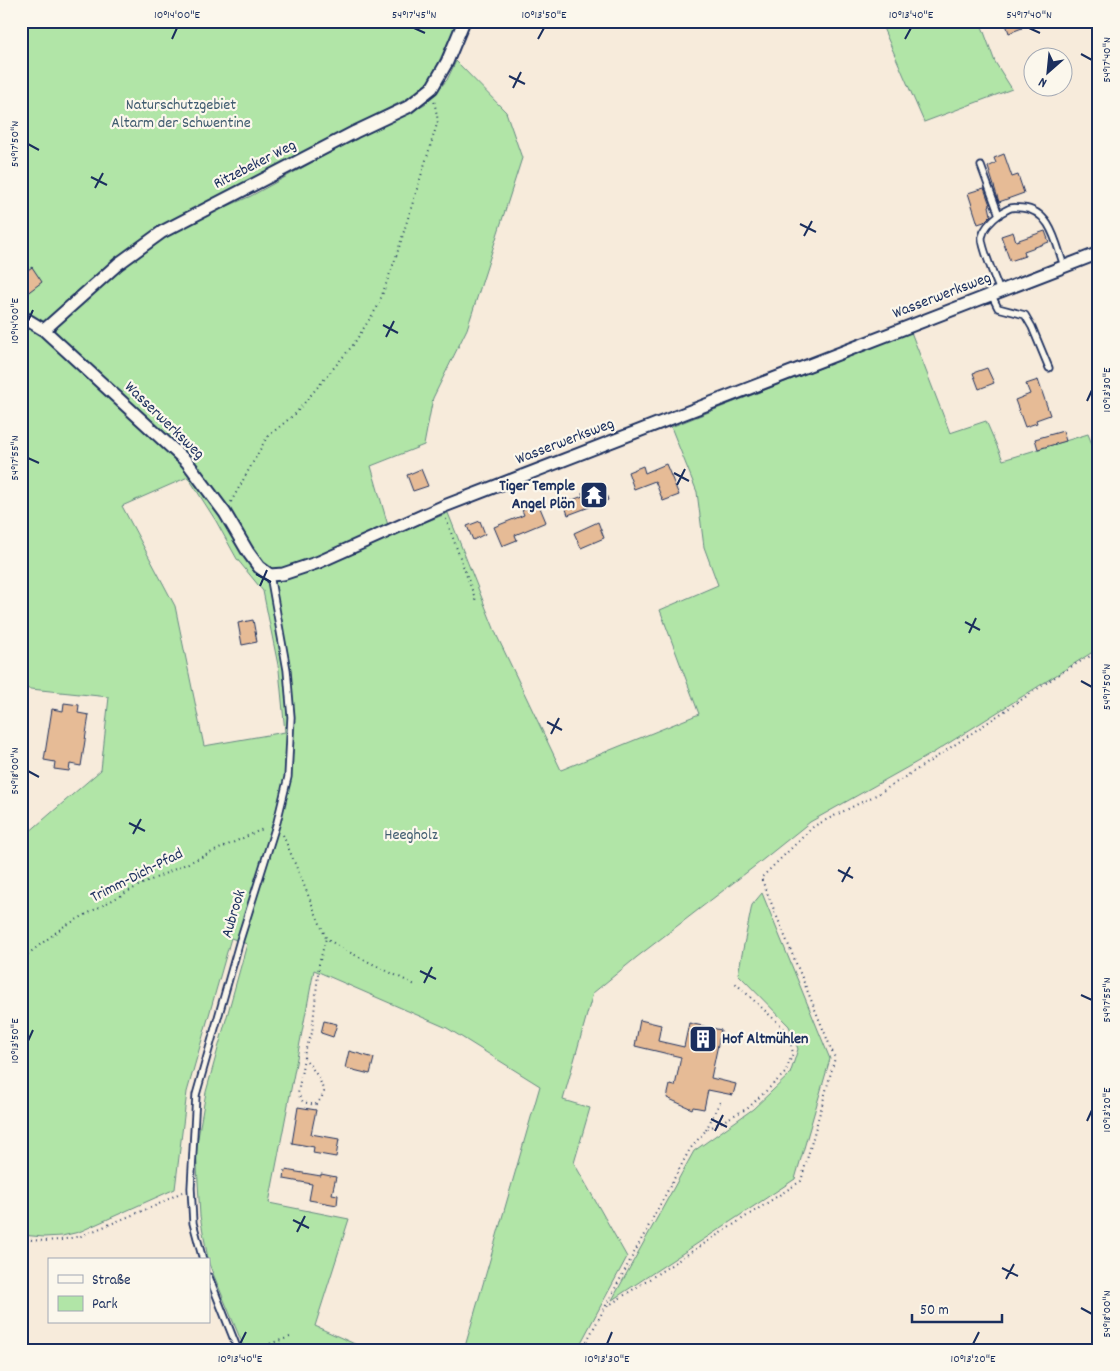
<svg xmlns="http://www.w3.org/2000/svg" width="1120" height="1371" viewBox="0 0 1120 1371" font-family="Dekko,sans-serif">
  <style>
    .green { fill: #b1e5a7; stroke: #668a82; fill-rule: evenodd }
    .building { fill: #e6bb96; stroke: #1b2f5e }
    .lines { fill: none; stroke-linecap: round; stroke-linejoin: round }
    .lane-casing { stroke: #1b2f5e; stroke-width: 9 }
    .street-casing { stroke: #1b2f5e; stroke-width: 15 }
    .path { stroke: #1b2f5e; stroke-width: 2; stroke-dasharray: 1 4; stroke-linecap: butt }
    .lane { stroke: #fbf7ec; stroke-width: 5.5 }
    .street { stroke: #fbf7ec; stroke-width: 11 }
    .ticks { fill: none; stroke: #1b2f5e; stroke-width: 2 }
    .labels { text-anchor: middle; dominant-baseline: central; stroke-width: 4.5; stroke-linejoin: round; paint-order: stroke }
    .park-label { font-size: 16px; fill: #405c70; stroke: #fbf7ec }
    .street-label { font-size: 16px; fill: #1b2f5e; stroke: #fbf7ec }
    .poi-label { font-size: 16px; font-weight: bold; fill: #1b2f5e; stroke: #fbf7ec; text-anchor: end }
    .neatline { fill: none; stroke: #1b2f5e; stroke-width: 2 }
    .ticks-label { font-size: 12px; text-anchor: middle; fill: #1b2f5e }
  </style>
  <rect width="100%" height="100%" fill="#f7ebdb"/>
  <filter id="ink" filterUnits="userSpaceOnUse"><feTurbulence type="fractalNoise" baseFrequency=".02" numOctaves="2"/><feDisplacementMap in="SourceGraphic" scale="10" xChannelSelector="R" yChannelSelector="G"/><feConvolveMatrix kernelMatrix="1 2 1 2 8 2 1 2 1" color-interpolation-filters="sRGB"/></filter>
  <g filter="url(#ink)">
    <path class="green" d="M21,21H458L426,89L346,130L158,230L163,234L251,196L369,131L425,104L447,80L456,61L506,112L522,158L467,329L433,398L424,445L371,466L391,536L448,513L497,636L561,770L699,714L660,610L718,585L704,547L697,492L671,427L911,332L950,433L986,421L1003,460L1088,434L1099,461V648L933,753L810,822L755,866L637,957L593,993L563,1100L590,1108L574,1163L627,1257L577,1350H464L540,1086L447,1028L314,970L269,1203L349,1219L315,1326L368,1350H245L209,1264L200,1216L196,1149L206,1092L247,944L231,938L187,1092L175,1189L79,1232L62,1236L44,1237L21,1235V839L101,770L109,697L21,688ZM188,477L216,521L237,559L263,591L279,670L285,732L204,746L175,606L122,506Z
      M880,21H980L995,62L1012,89L924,122Z
      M762,893L830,1059L795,1179L612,1300L694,1151L753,1109L790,1074L798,1049L789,1026L738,974L752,905Z"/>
    <path class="building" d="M1005,21H1019L1022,28L1009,33Z
      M1004,154L1012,177L1018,175L1024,193L999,202L988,167L996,163L994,158Z
      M984,188L990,205L989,206L991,215L984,222L978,224L968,193Z
      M1045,231L1049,242L1024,251L1025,256L1010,261L1001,236L1013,232L1016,241Z
      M32,267L42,282L26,294L21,288V275Z
      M987,368L994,383L979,389L973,373Z
      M1038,380L1050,415L1036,420L1037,423L1025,427L1015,400L1030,394L1026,384Z
      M1063,431L1066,441L1038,449L1035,439Z
      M666,464L679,495L663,501L655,481L634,489L628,472L643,466L645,473Z
      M421,469L428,486L413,491L407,475Z
      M602,482L608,500L568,515L564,503L583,496L582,493L588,491L587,488Z
      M538,503L546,522L515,535L517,540L502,546L494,527L524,515L522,510Z
      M480,521L485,534L473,540L467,526Z
      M598,522L604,538L581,548L574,533Z
      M253,620L257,642L242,645L238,623Z
      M64,703L79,705L78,713L89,715L81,766L70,764L69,771L54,769L55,762L44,760L52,709L63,711Z
      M640,1020L661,1025L658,1041L684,1047L689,1023L721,1030L711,1078L736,1084L733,1095L708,1090L704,1109L693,1107L692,1109L667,1098L670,1085L675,1086L681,1057L635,1046Z
      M324,1021L337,1024L333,1037L321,1033Z
      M349,1051L374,1058L370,1074L345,1068Z
      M298,1107L316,1110L311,1134L339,1139L336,1157L313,1153L314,1147L292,1143Z
      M285,1170L321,1176V1174L336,1177L332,1194L338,1195L337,1205L309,1200L312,1184L284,1179Z"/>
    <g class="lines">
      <defs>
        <path id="lane" d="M981,166L999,215
          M1000,291C996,281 981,246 982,237C984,227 993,219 1001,213C1011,207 1011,207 1022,208C1051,210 1056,244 1064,266
          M991,294L998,308L1025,315L1032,327L1049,368
          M203,1260L193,1223L191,1188L196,1095L240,940L277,822L288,777L291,717L287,670L270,575
          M209,1277L238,1350"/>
        <path id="street" d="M21,316L44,330L187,462L225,513L248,552L259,567L270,575L283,574L319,562L442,507L1099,253
          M44,330L118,264L162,232L355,132L408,107L432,88L436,81L447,62L464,21"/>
      </defs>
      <use href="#lane" class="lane-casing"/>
      <use href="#street" class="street-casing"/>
      <path class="path" d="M231,502L267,437L295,414L353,345L378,306L396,257L438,121L434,100
        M446,519L476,601
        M283,835L326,938L341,948L415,985
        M21,968L28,954L63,927L138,886L265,828
        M304,1057L319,1078L324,1092L321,1099L315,1105L303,1102L298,1094L305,1051L312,1033L319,964L326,938
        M706,1130L721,1100
        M21,1239L44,1241L61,1240L81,1236L157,1205L182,1192
        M603,1309L801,1181L835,1058L761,878L814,826L878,794L935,758L1064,671L1099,651
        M251,1350L293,1336
        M366,1350L368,1346
        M582,1350L690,1149L706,1130L748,1108L785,1073L793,1053L788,1032L733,981"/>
      <use href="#lane" class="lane"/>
      <use href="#street" class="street"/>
    </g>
  </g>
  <path class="ticks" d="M414,28L425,33M1029,28L1040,33M172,39L177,28M538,39L544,28M905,39L911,28M1081,54L1092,60M509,76L525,84M513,88L521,72M28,144L39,150M91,177L107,185M95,188L103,173M800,224L816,232M804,236L812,221M28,321L33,310M383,325L398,333M386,337L394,321M1087,401L1092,390M28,458L39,463M674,473L689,481M677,485L685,469M256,574L271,582M260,586L267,570M965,622L980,630M969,633L976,618M1081,681L1092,687M547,722L562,730M551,734L559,718M28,771L39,777M129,823L145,831M133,834L141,819M838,870L853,878M842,882L850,867M420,971L436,979M424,983L432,967M1081,995L1092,1000M28,1041L33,1030M711,1119L727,1127M1087,1121L1092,1110M715,1131L723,1115M293,1220L309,1228M297,1232L305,1216M1002,1268L1018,1276M1006,1279L1014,1264M1081,1308L1092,1314M240,1344L246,1332M607,1344L612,1332M973,1344L979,1332"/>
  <defs>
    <symbol id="temple-square" viewBox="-11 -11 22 22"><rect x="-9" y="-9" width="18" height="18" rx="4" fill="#1b2f5e" stroke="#fbf7ec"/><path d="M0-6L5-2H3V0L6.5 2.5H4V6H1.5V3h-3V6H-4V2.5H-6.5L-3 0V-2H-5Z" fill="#fff"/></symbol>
    <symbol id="building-square" viewBox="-11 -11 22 22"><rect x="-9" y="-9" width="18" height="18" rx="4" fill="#1b2f5e" stroke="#fbf7ec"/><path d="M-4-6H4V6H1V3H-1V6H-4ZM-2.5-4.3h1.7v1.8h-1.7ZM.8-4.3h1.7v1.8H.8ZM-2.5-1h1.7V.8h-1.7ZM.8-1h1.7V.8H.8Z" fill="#fff"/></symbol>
  </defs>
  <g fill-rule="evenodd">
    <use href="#temple-square" x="578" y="479" width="32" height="32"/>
    <use href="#building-square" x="687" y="1023" width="32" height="32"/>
  </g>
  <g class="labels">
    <g class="park-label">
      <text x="181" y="105">Naturschutzgebiet<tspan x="181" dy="18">Altarm der Schwentine</tspan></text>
      <text x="411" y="835">Heegholz</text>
    </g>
    <g class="street-label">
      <text transform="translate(255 165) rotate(-27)">Ritzebeker Weg</text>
      <text transform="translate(942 296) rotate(-21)">Wasserwerksweg</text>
      <text transform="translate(164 421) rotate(44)">Wasserwerksweg</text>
      <text transform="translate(565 442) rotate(-21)">Wasserwerksweg</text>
      <text transform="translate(137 876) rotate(-27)">Trimm-Dich-Pfad</text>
      <text transform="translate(234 914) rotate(-73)">Aubrook</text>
    </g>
    <g class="poi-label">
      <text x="575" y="486">Tiger Temple<tspan x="575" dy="18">Angel Plön</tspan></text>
      <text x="722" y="1039" text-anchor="start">Hof Altmühlen</text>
    </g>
  </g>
  <rect width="1120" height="1371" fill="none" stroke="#fbf7ec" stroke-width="55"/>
  <rect x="48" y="1258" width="162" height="65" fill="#fbf7ec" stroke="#a1a7b3"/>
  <rect x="58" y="1275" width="25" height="8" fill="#fbf7ec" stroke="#a1a7b3"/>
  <text x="92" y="1284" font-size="15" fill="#1b2f5e">Straße</text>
  <rect x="58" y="1296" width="25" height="15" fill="#b1e5a7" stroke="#a1a7b3"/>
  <text x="92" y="1308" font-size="15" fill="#1b2f5e">Park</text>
  <g transform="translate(1048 72) rotate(207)"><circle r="24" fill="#fbf7ec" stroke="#a1a7b3"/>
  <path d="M0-4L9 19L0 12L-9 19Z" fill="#1b2f5e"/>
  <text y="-8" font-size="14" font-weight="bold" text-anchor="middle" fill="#1b2f5e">N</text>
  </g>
  <path d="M912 1314v8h90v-8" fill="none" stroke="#1b2f5e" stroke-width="2.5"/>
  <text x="920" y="1314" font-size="15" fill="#1b2f5e" stroke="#fbf7ec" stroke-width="4" paint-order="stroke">50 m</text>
  <rect x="28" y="28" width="1064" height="1316" class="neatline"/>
  <g class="ticks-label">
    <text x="177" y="18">10°14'00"E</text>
    <text x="414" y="18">54°17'45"N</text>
    <text x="544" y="18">10°13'50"E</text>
    <text x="911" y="18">10°13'40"E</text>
    <text x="1029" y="18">54°17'40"N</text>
    <text transform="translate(1106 60) rotate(-90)" y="4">54°17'40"N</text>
    <text transform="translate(14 144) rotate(-90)" y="4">54°17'50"N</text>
    <text transform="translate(14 321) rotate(-90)" y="4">10°14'00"E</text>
    <text transform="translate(1106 390) rotate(-90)" y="4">10°13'30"E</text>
    <text transform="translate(14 458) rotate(-90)" y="4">54°17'55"N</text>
    <text transform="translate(1106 687) rotate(-90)" y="4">54°17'50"N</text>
    <text transform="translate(14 771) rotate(-90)" y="4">54°18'00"N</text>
    <text transform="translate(1106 1000) rotate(-90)" y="4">54°17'55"N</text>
    <text transform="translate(14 1041) rotate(-90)" y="4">10°13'50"E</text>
    <text transform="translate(1106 1110) rotate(-90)" y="4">10°13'20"E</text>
    <text transform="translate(1106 1314) rotate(-90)" y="4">54°18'00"N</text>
    <text x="240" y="1362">10°13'40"E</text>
    <text x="607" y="1362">10°13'30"E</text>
    <text x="973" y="1362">10°13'20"E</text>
  </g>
</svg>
